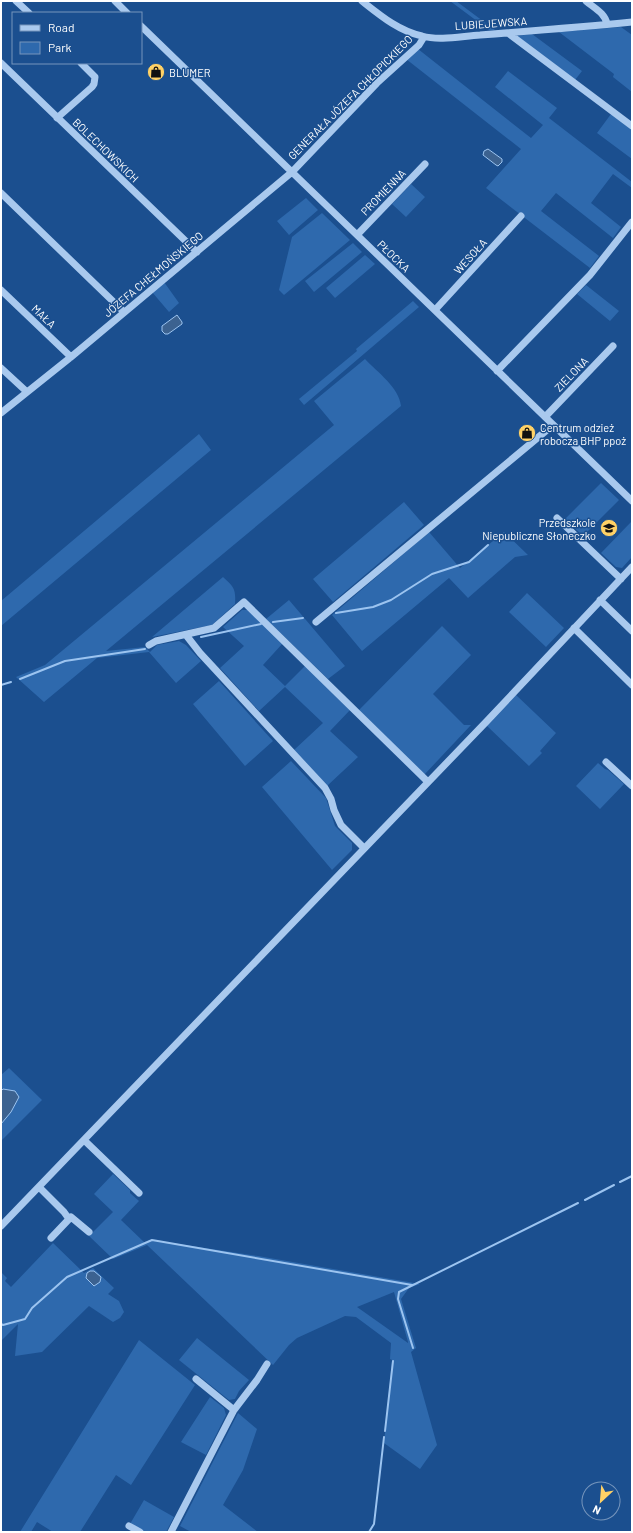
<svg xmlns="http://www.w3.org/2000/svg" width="633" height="1533" viewBox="0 0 633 1533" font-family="Barlow,sans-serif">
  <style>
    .green { fill: #2e69ad; fill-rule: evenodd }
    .water { fill: #3c6290; stroke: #9cc4f0 }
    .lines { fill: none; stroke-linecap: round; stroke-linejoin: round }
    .stream { stroke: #9cc4f0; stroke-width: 2 }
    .minor { stroke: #a9c9ee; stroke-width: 7 }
    .labels { text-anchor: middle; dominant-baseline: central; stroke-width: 3; stroke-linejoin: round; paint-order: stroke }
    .street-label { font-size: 11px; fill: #fff; stroke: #1b4f8f }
    .poi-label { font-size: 11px; fill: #fff; stroke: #1b4f8f; text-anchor: start }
  </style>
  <rect width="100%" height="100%" fill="#1b4f8f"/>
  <path class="green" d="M450,1H456L495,30H489Z
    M621,27L632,35V92L613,77L614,74L559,32Z
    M532,34L582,71L575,80L517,36Z
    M418,49L531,138L543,125L495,87L508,71L557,108L549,118L632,182V188L613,174L591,203L621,227L613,238L556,193L541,211L599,256L590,268L486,188L521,149L406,59Z
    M611,114L632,130V159L597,133Z
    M411,184L425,197L406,217L392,204Z
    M306,198L318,210L289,235L277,221Z
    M322,213L350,240L284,295L279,290L292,237Z
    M353,243L362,252L314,292L305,281Z
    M365,255L375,264L335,298L326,288Z
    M164,282L179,303L169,312L152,292Z
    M586,285L619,311L610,321L577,294Z
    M413,301L419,307L304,405L299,399L357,351L356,349Z
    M365,359C377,372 399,387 401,406L106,651L145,647L150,652L157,645L179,641L186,645L201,661L176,683L149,652L97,658L44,702L16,677L45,665L334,425L314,401Z
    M199,434L211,450L1,626V601Z
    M601,483L619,500L583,536L565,519Z
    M404,502L424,525L333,602L313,579Z
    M632,521V557L622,568L616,567L601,553Z
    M429,532L460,568L504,532L528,555L515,557L468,598L449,578L362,651L332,615Z
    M223,577C234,587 236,589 235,604L212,625L152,637Z
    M527,593L564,628L546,647L509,612Z
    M289,600L345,666L328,679L266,619Z
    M242,610H250L283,643L263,665L285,686L306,665L351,709L330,731L358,757L327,786L294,750L323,723L285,687L259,711L220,668L244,646L223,627Z
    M442,626L471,655L433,694L464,725H471L424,775L359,710Z
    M219,681L273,741L245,766L193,704Z
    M515,694L556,733L540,751L542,753L529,766L486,725Z
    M291,761L326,798L335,826L352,843V850L332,870L262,787Z
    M598,763L605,769L608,770L624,784L600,809L576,786Z
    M9,1068L42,1100L1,1141V1075Z
    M113,1174L130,1190V1193L139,1201L121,1220L145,1243L152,1240L258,1256L420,1284L409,1288L401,1299L416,1348L411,1352L437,1445L420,1469L384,1443L392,1360L390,1359L391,1343L356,1317L345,1316L297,1338L289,1345L273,1365L147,1245L113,1259L89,1236L113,1212L94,1194ZM394,1292L408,1342V1343L357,1307Z
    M53,1243L84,1273L93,1268L114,1288L108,1294L119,1301L124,1312L120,1318L113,1322L89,1306L42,1352L15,1356L18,1324L1,1341V1272L7,1278L5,1281L11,1287Z
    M197,1338L249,1380L239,1391L235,1399L229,1400L179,1360Z
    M139,1340L195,1385L131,1485L116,1475L80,1532H53L37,1522L31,1532H20Z
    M210,1397L224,1408L226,1415L206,1455L181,1442Z
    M238,1413L257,1429L243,1470L223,1505L258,1532H191L180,1526Z
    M144,1500L174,1517L166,1532H145L130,1524Z"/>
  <path class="water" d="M488,149L502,159V162L498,166L496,165L483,155L484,151Z
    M177,315L182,322V324L168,334H165L162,331V326Z
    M3,1089L15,1091L19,1097L11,1112L1,1124V1091Z
    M90,1271H94L101,1277L100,1282L94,1286L86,1278L87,1273Z"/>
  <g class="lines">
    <path class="stream" d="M336,613L373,607L391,600L432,574L469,562L488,545
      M273,622L303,618
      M201,637L261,624
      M20,679L65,661L145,649
      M1,685L11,682
      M620,1182L632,1176
      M585,1200L614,1185
      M1,1324L3,1325L25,1319L32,1308L67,1277L152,1240L412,1285
      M413,1348L398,1299L399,1292L578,1203
      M385,1431L393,1361
      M369,1532L374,1524L384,1437"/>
    <path class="minor" d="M16,1L29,13
      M115,1L127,13
      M362,1C381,16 399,31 422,36C440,41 462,36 480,35C531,31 581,27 632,22
      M586,1C594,8 605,13 607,24
      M141,26L632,501
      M508,33L632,126
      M1,63L197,252
      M57,118L92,87L94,84L95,77L81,63
      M1,193L124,312
      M357,235L425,164
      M1,290L71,357
      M435,310L521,216
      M1,368L27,392
      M497,371L590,275L632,222
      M1,413L71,357L292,172L377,83L419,45L424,37
      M545,417L613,346
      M557,518L621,579
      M600,600L632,631
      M316,622L553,425
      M574,628L632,685
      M186,635L200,653L325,788L331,799L334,810L341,825L364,848
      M149,645L156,641L214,628L244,602L428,782
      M606,762L632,786
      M84,1140L139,1193
      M39,1187L64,1212L69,1219
      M1,1226L487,721L632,567
      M51,1238L71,1217L89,1232
      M196,1379L234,1410
      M129,1526L140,1532
      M171,1532L234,1410L257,1380L267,1364"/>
  </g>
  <defs>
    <symbol id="shop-disc" viewBox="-11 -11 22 22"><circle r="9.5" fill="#ffd166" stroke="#1b4f8f"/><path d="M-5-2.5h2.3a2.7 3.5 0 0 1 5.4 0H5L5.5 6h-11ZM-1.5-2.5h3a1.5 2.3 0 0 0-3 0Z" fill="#111"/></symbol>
    <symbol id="school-disc" viewBox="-11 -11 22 22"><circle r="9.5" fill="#ffd166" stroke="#1b4f8f"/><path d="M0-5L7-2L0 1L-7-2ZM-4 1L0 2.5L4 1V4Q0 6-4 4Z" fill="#111"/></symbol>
  </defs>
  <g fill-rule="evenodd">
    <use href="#shop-disc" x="146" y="62" width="20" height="20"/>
    <use href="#shop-disc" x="517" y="423" width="20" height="20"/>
    <use href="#school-disc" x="599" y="518" width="20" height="20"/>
  </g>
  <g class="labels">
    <g class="street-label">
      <text transform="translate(491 23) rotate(-4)">LUBIEJEWSKA</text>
      <text transform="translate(350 97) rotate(-45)">GENERAŁA JÓZEFA CHŁOPICKIEGO</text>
      <text transform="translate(106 150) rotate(44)">BOLECHOWSKICH</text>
      <text transform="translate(383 192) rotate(-46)">PROMIENNA</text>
      <text transform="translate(394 256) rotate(44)">PŁOCKA</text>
      <text transform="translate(470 256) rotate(-48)">WESOŁA</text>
      <text transform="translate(153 274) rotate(-40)">JÓZEFA CHEŁMOŃSKIEGO</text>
      <text transform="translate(44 316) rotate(44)">MAŁA</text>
      <text transform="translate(571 374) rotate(-46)">ZIELONA</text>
    </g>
    <g class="poi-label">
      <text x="169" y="72">BLUMER</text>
      <text x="540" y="427">Centrum odzież<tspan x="540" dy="13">robocza BHP ppoż</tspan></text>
      <text x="596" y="522" text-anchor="end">Przedszkole<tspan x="596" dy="13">Niepubliczne Słoneczko</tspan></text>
    </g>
  </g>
  <rect width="633" height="1533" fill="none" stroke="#ffffff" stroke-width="4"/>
  <rect x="12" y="12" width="130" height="52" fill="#1b4f8f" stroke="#7695bc"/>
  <rect x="20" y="25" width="20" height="6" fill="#a9c9ee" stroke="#7695bc"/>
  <text x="48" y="32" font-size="12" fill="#ffffff">Road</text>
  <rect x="20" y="42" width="20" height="12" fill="#2e69ad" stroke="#7695bc"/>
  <text x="48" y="52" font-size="12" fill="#ffffff">Park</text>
  <g transform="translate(601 1501) rotate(206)"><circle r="19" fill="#1b4f8f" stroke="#7695bc"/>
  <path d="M0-3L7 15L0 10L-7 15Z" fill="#ffd166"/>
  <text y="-6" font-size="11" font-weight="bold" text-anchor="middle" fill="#ffffff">N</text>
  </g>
</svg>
